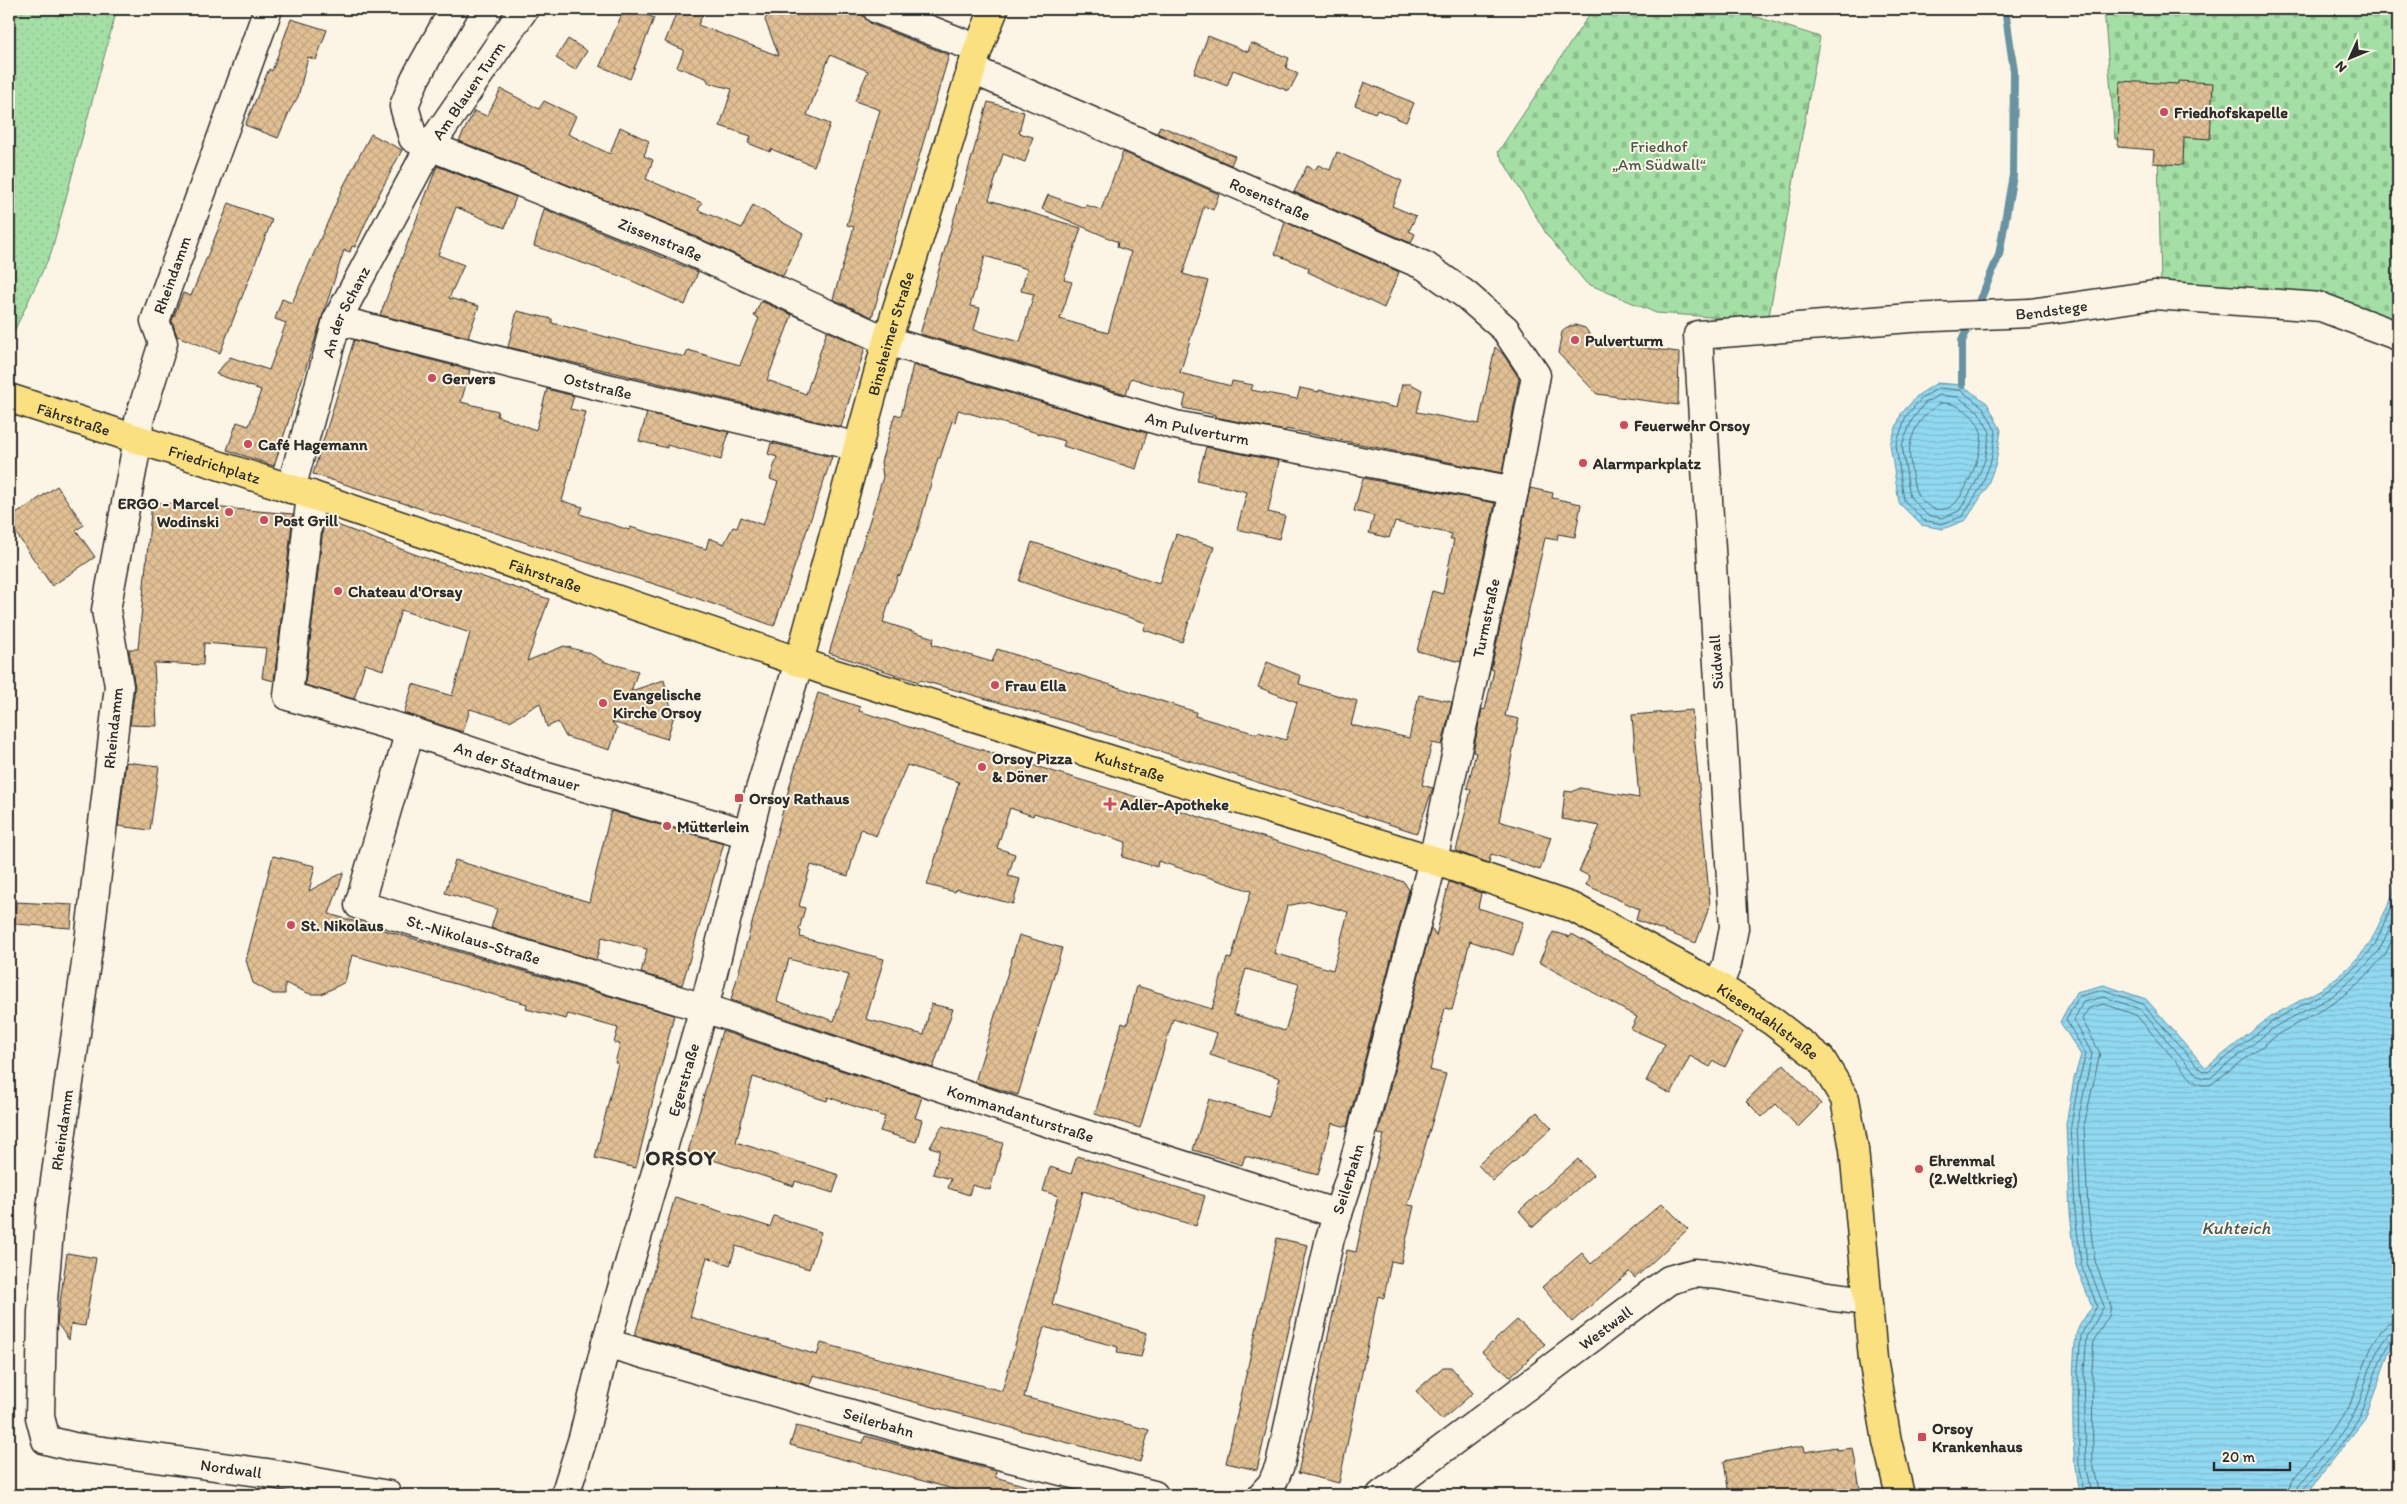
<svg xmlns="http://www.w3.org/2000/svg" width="2407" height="1504" viewBox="0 0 2407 1504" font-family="Itim,sans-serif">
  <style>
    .grass { fill: url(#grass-dots); stroke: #688668 }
    .cemetery { fill: url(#cemetery-stones); stroke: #688668 }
    .water { fill: url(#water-rules); stroke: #6893a2 }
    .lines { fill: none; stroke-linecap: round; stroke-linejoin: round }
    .shore { stroke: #53717a; stroke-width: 1 }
    .stream { stroke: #6893a2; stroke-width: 8 }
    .building { fill: url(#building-cross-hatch); stroke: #2b2b2b; fill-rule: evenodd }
    .minor-casing { stroke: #2b2b2b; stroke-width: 31 }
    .major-casing { stroke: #2b2b2b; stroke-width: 31 }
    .minor { stroke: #fcf5e5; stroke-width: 28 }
    .major { stroke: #fbe080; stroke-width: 28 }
    .rail { stroke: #2b2b2b; stroke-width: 4 }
    .poi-dot { fill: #d1495b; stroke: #fcf5e5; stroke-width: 2 }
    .labels { text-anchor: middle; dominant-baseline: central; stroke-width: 4; stroke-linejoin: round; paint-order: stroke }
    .street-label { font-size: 16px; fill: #2b2b2b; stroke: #fcf5e5 }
    .poi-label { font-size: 16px; font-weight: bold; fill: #2b2b2b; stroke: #fcf5e5; text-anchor: start }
    .park-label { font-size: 16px; fill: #49584a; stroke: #fcf5e5 }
    .water-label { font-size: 18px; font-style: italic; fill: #44565c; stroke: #fcf5e5 }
    .district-label { font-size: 21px; font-weight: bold; letter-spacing: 1px; fill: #2b2b2b; stroke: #fcf5e5 }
  </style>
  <defs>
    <pattern id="grass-dots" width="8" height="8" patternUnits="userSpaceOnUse" patternTransform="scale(1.25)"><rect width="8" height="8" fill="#a4e0a6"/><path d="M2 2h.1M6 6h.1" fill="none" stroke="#8dc08f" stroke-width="1.8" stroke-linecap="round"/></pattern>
    <pattern id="cemetery-stones" width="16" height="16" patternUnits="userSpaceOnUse" patternTransform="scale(1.25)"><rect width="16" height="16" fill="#a4e0a6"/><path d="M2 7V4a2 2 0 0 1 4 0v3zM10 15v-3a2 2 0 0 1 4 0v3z" fill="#8dc08f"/></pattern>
    <pattern id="water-rules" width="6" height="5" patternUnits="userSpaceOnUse" patternTransform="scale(1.25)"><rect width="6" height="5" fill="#90d9f1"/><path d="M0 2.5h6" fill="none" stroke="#7cbacf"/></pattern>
    <pattern id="building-cross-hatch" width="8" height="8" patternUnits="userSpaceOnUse" patternTransform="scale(1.25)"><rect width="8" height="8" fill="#e2c094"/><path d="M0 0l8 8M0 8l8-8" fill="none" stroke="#c2a580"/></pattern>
  </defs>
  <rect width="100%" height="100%" fill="#fcf5e5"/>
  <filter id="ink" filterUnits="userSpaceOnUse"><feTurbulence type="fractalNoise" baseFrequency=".02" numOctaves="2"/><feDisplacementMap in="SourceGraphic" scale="10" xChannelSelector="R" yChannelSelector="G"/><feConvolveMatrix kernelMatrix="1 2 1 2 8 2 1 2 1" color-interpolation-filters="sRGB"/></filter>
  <g filter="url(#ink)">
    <path class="grass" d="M9,9H117L51,253L9,342Z"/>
    <path class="cemetery" d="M1593,9H1732L1820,37L1768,321L1656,313L1586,283L1547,235L1498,152Z
      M2104,9H2398V320L2273,298L2161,286L2158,151L2115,139Z"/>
    <path class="water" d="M1937,383L1962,385L1987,403L2001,430L1996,463L1986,489L1966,520L1943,529L1921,525L1899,503L1890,444L1901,414L1918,395Z
      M2398,874V1338L2388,1355L2365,1419L2305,1495H2081C2070,1479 2072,1360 2076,1336C2077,1326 2087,1315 2092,1306L2076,1266L2070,1213L2066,1124L2074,1079L2081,1055L2060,1022L2076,992L2104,985L2146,999L2206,1068L2270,1017L2325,987L2350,966L2369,945L2393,895L2395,877Z"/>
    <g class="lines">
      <path class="shore" d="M1939,388L1960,390L1983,407L1996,431L1991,461L1981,487L1963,516L1942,524L1923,520L1904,500L1896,445L1906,416L1921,399Z
        M1940,395L1958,397L1978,411L1990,432L1985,460L1975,484L1959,511L1942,518L1927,515L1910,497L1902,445L1912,420L1925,403Z
        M1941,403C1958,402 1976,415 1981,432C1985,447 1965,497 1952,506C1947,509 1940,510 1934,509C1928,507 1920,499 1917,494C1913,487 1908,452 1910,445C1914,426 1925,412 1941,403Z
        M2085,1495L2079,1470L2078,1370L2081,1335L2097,1306L2081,1264L2075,1212L2071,1125L2079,1080L2086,1054L2066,1020L2079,996L2104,990L2143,1004L2201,1070L2208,1072L2273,1021L2327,991L2353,969L2374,947L2398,892
        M2091,1495L2086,1469L2084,1370L2087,1337L2104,1306L2087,1263L2081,1212L2077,1125L2092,1054L2074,1020L2083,1002L2104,997L2140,1009L2197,1075L2203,1078H2210L2276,1026L2331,997L2357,975L2379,951L2398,910
        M2099,1495L2093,1468L2092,1370L2094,1340L2109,1316L2111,1306L2095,1261L2088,1211L2084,1126L2100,1053L2082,1019L2089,1008L2104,1004L2136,1015L2193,1081L2201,1085H2210L2280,1033L2334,1003L2362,980L2385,955L2398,927
        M2287,1495L2291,1482L2348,1410L2371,1347L2381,1331L2388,1324L2398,1322
        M2295,1495L2297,1487C2317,1461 2349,1430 2360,1400C2366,1383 2378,1331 2398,1330
        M2301,1495L2302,1490C2320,1468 2355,1433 2364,1407C2369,1393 2384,1338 2398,1336"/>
      <path class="stream" d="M1976,310L1999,255L2013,175L2014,71L2005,9
        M1962,385V341L1971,321"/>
    </g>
    <path class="building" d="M624,9H633L654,18L630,79L600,66Z
      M678,9H705L698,25L779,56L765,20L770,9H849L863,15L871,24L949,55L872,317L833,299L854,227L847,225L880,110L855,101L868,71L830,55L807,115L830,124L814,166L771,149L770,152L748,143L751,136L720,126L732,89L709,83L706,78L677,67L684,50L665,42Z
      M291,19L327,30L316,60L308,57L298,97L290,110L278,138L245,125L269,69L272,71Z
      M1208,36L1248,52L1251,43L1289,58L1286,68L1298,74L1289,91L1233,70L1227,86L1194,73Z
      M568,39L587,51L575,70L556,58Z
      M2120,81L2178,84V81L2213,83L2210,139L2184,137L2183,165L2153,163L2154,150L2118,147Z
      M1364,82L1414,103L1406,122L1377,110L1375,113L1355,105Z
      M501,89L539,109L544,101L576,116L568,134L610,154L620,127L649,141L644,156L653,160L646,179L702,203L698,210L742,228L753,205L803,234L783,276L685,232L459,141L474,111L487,116Z
      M988,102L1024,112L1019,133L1033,137L1025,162L1003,154L989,200L1081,228L1064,280L1072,282L1060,319L1108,333L1131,252L1117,247L1118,242L1042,209L1048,195L1085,208L1086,205L1101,210L1123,152L1219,194L1213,210L1204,206L1183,274L1208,281L1180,373L1231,386L1232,381L1253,385L1251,390L1297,399L1300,388L1319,392V390L1397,408L1402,384H1411L1422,390L1417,412L1479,424L1495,347L1503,354L1519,378L1502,473L1286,429L1285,431L1215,417V415L1183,408L1186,395L1131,378L1126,394L920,334ZM985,256L1027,269L1021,291L1034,294L1020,342L974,330L980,308L970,306Z
      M1160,126L1235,156L1231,165L1157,133Z
      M371,134L402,150L374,204L355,247L352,246L350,252L344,250L274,466L227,450L237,422L249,426L261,390L216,374L230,357L269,370L286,323L275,319L282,299L292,303L344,185Z
      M1337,152L1402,181L1392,206L1416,216L1409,231L1415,234L1411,243L1294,192L1307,166L1315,170L1318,165L1330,170Z
      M437,166L516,197L505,228L456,207L438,255L464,265L449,298L479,306L468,337L380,315Z
      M229,203L272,220L220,353L177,336L172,321L183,293L191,296Z
      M544,209L698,272L685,305L628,279L534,246Z
      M1285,222L1399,272L1384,308L1308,272L1309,268L1275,254Z
      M761,301L792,315L767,380L806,394L827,331L865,348L841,427L508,347L517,311L552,319V323L685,357L688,350L740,365L759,318L754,316Z
      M1575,325L1585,328L1595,342L1679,352L1678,405L1597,394L1558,353L1562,332L1568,327Z
      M354,340L470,370L461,402L498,411L497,416L536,430L547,389L574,396L570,409L586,412L562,501L583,507L580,514L629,530L630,527L706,549L709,538L724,544L733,527L737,528L741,517L763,525L778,482L770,479L777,457L768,454L771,443L832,457L774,626L682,593L313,474Z
      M913,365L1147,433L1136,469L1063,446L1065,441L958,410L955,422L952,421L940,458H938L919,526L900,576L898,575L883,622L934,638L932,644L992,662L997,649L1196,712L1195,716L1257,734L1258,732L1286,740L1297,702L1258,687L1267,662L1301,676L1299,684L1357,701L1351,725L1409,738L1419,695L1452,702L1442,745L1432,743L1422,785L1433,788L1417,833L1068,722L920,680L919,682L829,653L883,477L881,462L895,414L901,416Z
      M647,413L729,432L721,460L667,445V448L639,441Z
      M1206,447L1279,461L1268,512L1285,516L1279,539L1237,529L1247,492L1197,480Z
      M1363,478L1495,503L1461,662L1417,651L1432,591L1443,594L1454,539H1450L1452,534L1395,522L1389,538L1369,533L1374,516L1354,511Z
      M57,486L84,525L76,530L95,557L52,586L9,523V519Z
      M1530,488L1553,493L1552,498L1581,504L1575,537L1558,534L1557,540L1545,538L1505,716L1519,719L1499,821L1551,837L1540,870L1491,854L1489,863L1456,851L1471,790L1467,788L1476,753L1473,752L1482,709L1485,710L1494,670L1491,669Z
      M152,502L293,514L274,681L262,678L266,648L204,643L203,665L154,663L157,726L130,725L135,688L129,649H138Z
      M324,520L417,555L549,599L527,661L564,646L589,653L605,662L638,671L631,691L664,680L671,708L676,709L667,739L612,722L617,728L610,750L566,737L558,722L547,727L540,703L510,721L470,709L463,732L404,713L413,684L452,696L470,633L401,610L383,670L365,664L354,699L305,685Z
      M1176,534L1214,547L1182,642L1144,630L1146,623L1019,581L1032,542L1159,584Z
      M818,693L860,707L859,711L943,738L1137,797L1404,882L1409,890L1347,1127L1332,1123L1318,1175L1245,1156L1242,1165L1193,1150L1209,1099L1269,1117L1280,1078L1210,1055L1217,1033L1173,1019L1140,1128L1095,1114L1122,1023L1127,1025L1137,986L1212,1009L1227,958L1231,959L1251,891L1158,861L1157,867L1122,857L1126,842L1034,813L1033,816L1010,808L997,848L1015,854L1008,876L1020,879L1013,904L956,889L955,892L927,885L959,782L907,765L876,836L861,829L848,876L811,865L799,906L805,908L799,930L801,931L800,937L884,959L866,1019L924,1035L931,1004L953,1009L933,1068L731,1000L791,781ZM1310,901L1348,912L1333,970L1274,953L1287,906ZM789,959L849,975L834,1021L777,1001ZM1246,969L1299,984L1285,1031L1233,1014Z
      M1692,710L1710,905L1696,943L1636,920L1639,909L1586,885L1589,876L1579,871L1600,826L1562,819L1565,791L1572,792L1580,788L1639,798L1632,715Z
      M126,762L159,766L150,830L118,826Z
      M611,811L724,843L682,985L641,973L647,949L602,937L596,960L491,928L497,909L445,893L455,860L589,902Z
      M273,856L315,866L309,891L344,872L329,914L674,1015L636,1168L595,1158L618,1063H615L620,1044L614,1043L618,1028L568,1014L566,1019L526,1009L527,1004L352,955L345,982L322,994H310L285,983V994H273L253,983L246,960Z
      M1449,882L1481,893L1478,908L1523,922L1513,955L1470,941L1452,1010L1445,1008L1430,1070L1446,1074L1408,1205L1414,1206L1401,1263L1391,1261L1384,1298L1378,1296L1339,1483L1298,1473L1347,1250L1356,1252L1372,1178L1384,1135L1378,1134L1431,928L1436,936Z
      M16,902L73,905L71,928L15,924Z
      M1553,932L1570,937L1572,934L1743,1032L1725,1067L1714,1061L1710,1067L1690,1056L1671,1094L1646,1081L1665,1044L1631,1029L1637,1017L1539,962Z
      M1019,935L1062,948L1018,1095L975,1082Z
      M722,1031L922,1097L915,1118L922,1120L916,1142L880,1131L885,1117L828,1097L827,1101L753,1077L736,1142L839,1175L833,1193L795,1181L794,1186L688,1152Z
      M1784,1064L1821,1104L1798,1127L1776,1104L1762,1117L1746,1101Z
      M1537,1112L1552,1128L1493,1181L1478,1165Z
      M942,1126L1003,1143L990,1190L972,1185L969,1195L948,1188L951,1179L933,1174L940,1150L930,1147Z
      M1077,1156L1205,1196L1196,1226L1083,1191L1052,1304L1147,1333L1141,1357L1117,1353L1118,1347L1044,1327L1024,1397L1149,1430L1140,1462L813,1375L810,1386L635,1335L675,1197L770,1227L774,1216L821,1232L809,1269L736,1246L730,1265L707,1257L690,1317L817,1355L821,1343L1002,1391L1058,1196L1043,1191L1050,1167L1071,1174Z
      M1578,1159L1593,1175L1533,1227L1519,1211Z
      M1662,1203L1688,1229L1635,1278L1629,1272L1572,1322L1542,1287L1582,1253L1591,1264Z
      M1277,1238L1308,1245L1257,1470L1226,1463Z
      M67,1253L96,1258L85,1326L71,1324L69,1340L57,1323Z
      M1517,1320L1545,1344L1510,1377L1482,1352Z
      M1443,1367H1451L1473,1393L1442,1420L1416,1391Z
      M796,1426L863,1443L865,1436L996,1471L995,1477L1037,1489L1036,1495H975L790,1445Z
      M1804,1446L1805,1452L1836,1447L1837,1450L1853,1448L1861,1495H1729L1724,1461Z"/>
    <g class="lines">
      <defs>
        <g id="minor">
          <path id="s1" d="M454,9L415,79L404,106L413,138L430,146L679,246L887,341L1175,425L1514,491"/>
          <path d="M877,9L978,49"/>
          <path id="s2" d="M267,12L155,321L163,343L139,420L138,439L106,610L119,686L89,942L51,1209L42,1312L40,1417L46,1440L74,1447L267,1473L388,1495"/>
          <path id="s3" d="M971,69L1425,266L1466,295L1505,329L1536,375L1514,491L1433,860L1351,1174L1330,1238L1280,1465L1272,1484L1262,1495"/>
          <path id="s4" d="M337,320L603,387L859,447"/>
          <path id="s5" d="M291,489L337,320L430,146L524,9"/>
          <path id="s6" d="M311,495L288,696L410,731L536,773L748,834"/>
          <path id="s7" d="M410,731L359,905L704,1008L1037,1119L1338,1214"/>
          <path id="s8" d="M1718,986L1727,964L1734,928L1698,335L1910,318L2030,313L2154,295L2321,307L2398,336"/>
          <path id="s9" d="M606,1343L941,1440L1154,1495"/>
          <path id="s10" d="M565,1495L583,1438L606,1343L704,1008L755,806L799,662"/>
          <path id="s11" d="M1381,1495L1669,1280L1694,1273L1720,1275L1827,1296L1867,1301"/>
        </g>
        <g id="major">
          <path id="s12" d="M9,398L311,495L829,672L1433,860L1574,908L1718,986L1772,1021L1821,1059L1845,1099L1854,1149L1873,1359L1887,1441L1900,1495"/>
          <path id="s13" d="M799,662L887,341L978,49L994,9"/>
        </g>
      </defs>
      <use href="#minor" class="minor-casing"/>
      <use href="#major" class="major-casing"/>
      <use href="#minor" class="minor"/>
      <use href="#major" class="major"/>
      <path class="rail" d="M2396,1495L2398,1491"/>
    </g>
  </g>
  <g class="poi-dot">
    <circle cx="2164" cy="112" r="5"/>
    <circle cx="1575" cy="340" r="5"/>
    <circle cx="432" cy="378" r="5"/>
    <circle cx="1624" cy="425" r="5"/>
    <circle cx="248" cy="444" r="5"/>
    <circle cx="1583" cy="463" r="5"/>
    <circle cx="229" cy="512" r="5"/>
    <circle cx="264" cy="520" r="5"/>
    <circle cx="338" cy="591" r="5"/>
    <circle cx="995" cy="685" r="5"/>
    <circle cx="603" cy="703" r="5"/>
    <circle cx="982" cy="767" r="5"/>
    <rect x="734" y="793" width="10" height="10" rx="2.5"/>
    <path d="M1107.5 796.5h5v5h5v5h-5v5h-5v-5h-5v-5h5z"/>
    <circle cx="667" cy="826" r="5"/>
    <circle cx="291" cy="925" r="5"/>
    <circle cx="1919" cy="1169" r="5"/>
    <rect x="1917" y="1432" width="10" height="10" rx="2.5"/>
  </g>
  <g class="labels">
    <g class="street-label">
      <text stroke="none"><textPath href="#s5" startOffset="440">Am Blauen Turm</textPath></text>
      <text stroke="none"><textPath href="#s3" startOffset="326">Rosenstraße</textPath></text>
      <text stroke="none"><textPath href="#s1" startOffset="410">Zissenstraße</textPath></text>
      <text transform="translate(172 275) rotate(-70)">Rheindamm</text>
      <text stroke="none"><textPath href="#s8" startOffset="1009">Bendstege</textPath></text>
      <text stroke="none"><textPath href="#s5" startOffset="186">An der Schanz</textPath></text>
      <text stroke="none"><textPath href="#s13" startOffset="341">Binsheimer Straße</textPath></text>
      <text stroke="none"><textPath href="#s4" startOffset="269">Oststraße</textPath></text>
      <text stroke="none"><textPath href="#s12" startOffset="68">Fährstraße</textPath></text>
      <text stroke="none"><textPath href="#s1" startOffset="981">Am Pulverturm</textPath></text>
      <text stroke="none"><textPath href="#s12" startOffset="216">Friedrichplatz</textPath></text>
      <text stroke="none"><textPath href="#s12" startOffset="565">Fährstraße</textPath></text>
      <text transform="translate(1486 618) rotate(-78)">Turmstraße</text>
      <text transform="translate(1716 662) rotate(-94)">Südwall</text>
      <text transform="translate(113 728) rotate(-84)">Rheindamm</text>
      <text stroke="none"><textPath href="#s6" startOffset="442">An der Stadtmauer</textPath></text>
      <text stroke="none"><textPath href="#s12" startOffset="1180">Kuhstraße</textPath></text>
      <text stroke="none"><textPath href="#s7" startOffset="301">St.-Nikolaus-Straße</textPath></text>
      <text stroke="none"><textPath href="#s12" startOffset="1871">Kiesendahlstraße</textPath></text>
      <text stroke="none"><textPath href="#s10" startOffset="432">Egerstraße</textPath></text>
      <text stroke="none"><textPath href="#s7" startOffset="875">Kommandanturstraße</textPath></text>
      <text transform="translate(62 1130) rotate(-82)">Rheindamm</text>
      <text transform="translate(1348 1179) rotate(-73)">Seilerbahn</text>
      <text stroke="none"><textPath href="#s11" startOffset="280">Westwall</textPath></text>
      <text stroke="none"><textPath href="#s9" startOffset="284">Seilerbahn</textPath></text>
      <text stroke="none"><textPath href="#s2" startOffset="1650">Nordwall</textPath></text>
    </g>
    <g class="poi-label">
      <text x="2174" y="112">Friedhofskapelle</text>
      <text x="1585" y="340">Pulverturm</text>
      <text x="442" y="378">Gervers</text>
      <text x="1634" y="425">Feuerwehr Orsoy</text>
      <text x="258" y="444">Café Hagemann</text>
      <text x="1593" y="463">Alarmparkplatz</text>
      <text x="219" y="503" text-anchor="end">ERGO - Marcel<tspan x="219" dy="18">Wodinski</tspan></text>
      <text x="274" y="520">Post Grill</text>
      <text x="348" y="591">Chateau d'Orsay</text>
      <text x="1005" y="685">Frau Ella</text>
      <text x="613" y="694">Evangelische<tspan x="613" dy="18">Kirche Orsoy</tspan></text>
      <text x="992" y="758">Orsoy Pizza<tspan x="992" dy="18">&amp; Döner</tspan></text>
      <text x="749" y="798">Orsoy Rathaus</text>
      <text x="1120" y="804">Adler-Apotheke</text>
      <text x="677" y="826">Mütterlein</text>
      <text x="301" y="925">St. Nikolaus</text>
      <text x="1929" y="1160">Ehrenmal<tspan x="1929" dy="18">(2.Weltkrieg)</tspan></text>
      <text x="1932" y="1428">Orsoy<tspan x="1932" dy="18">Krankenhaus</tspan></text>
    </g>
    <g class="park-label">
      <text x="1659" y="146">Friedhof<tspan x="1659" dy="18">„Am Südwall“</tspan></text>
    </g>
    <g class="water-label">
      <text x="2236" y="1228">Kuhteich</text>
    </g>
    <g class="district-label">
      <text x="681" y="1157">ORSOY</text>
    </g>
  </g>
  <rect width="2407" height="1504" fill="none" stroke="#fcf5e5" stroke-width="30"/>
  <rect x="15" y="15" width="2377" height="1474" fill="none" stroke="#2b2b2b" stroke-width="2" filter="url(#ink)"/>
  <g transform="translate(2350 58) rotate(226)" stroke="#fcf5e5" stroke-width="4" paint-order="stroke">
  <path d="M0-4L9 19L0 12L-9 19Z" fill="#2b2b2b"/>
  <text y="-8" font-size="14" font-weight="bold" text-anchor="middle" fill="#2b2b2b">N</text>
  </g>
  <path d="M2214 1462v8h76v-8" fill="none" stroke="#2b2b2b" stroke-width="2.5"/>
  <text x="2222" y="1462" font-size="15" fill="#2b2b2b" stroke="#fcf5e5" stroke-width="4" paint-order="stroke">20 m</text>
</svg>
